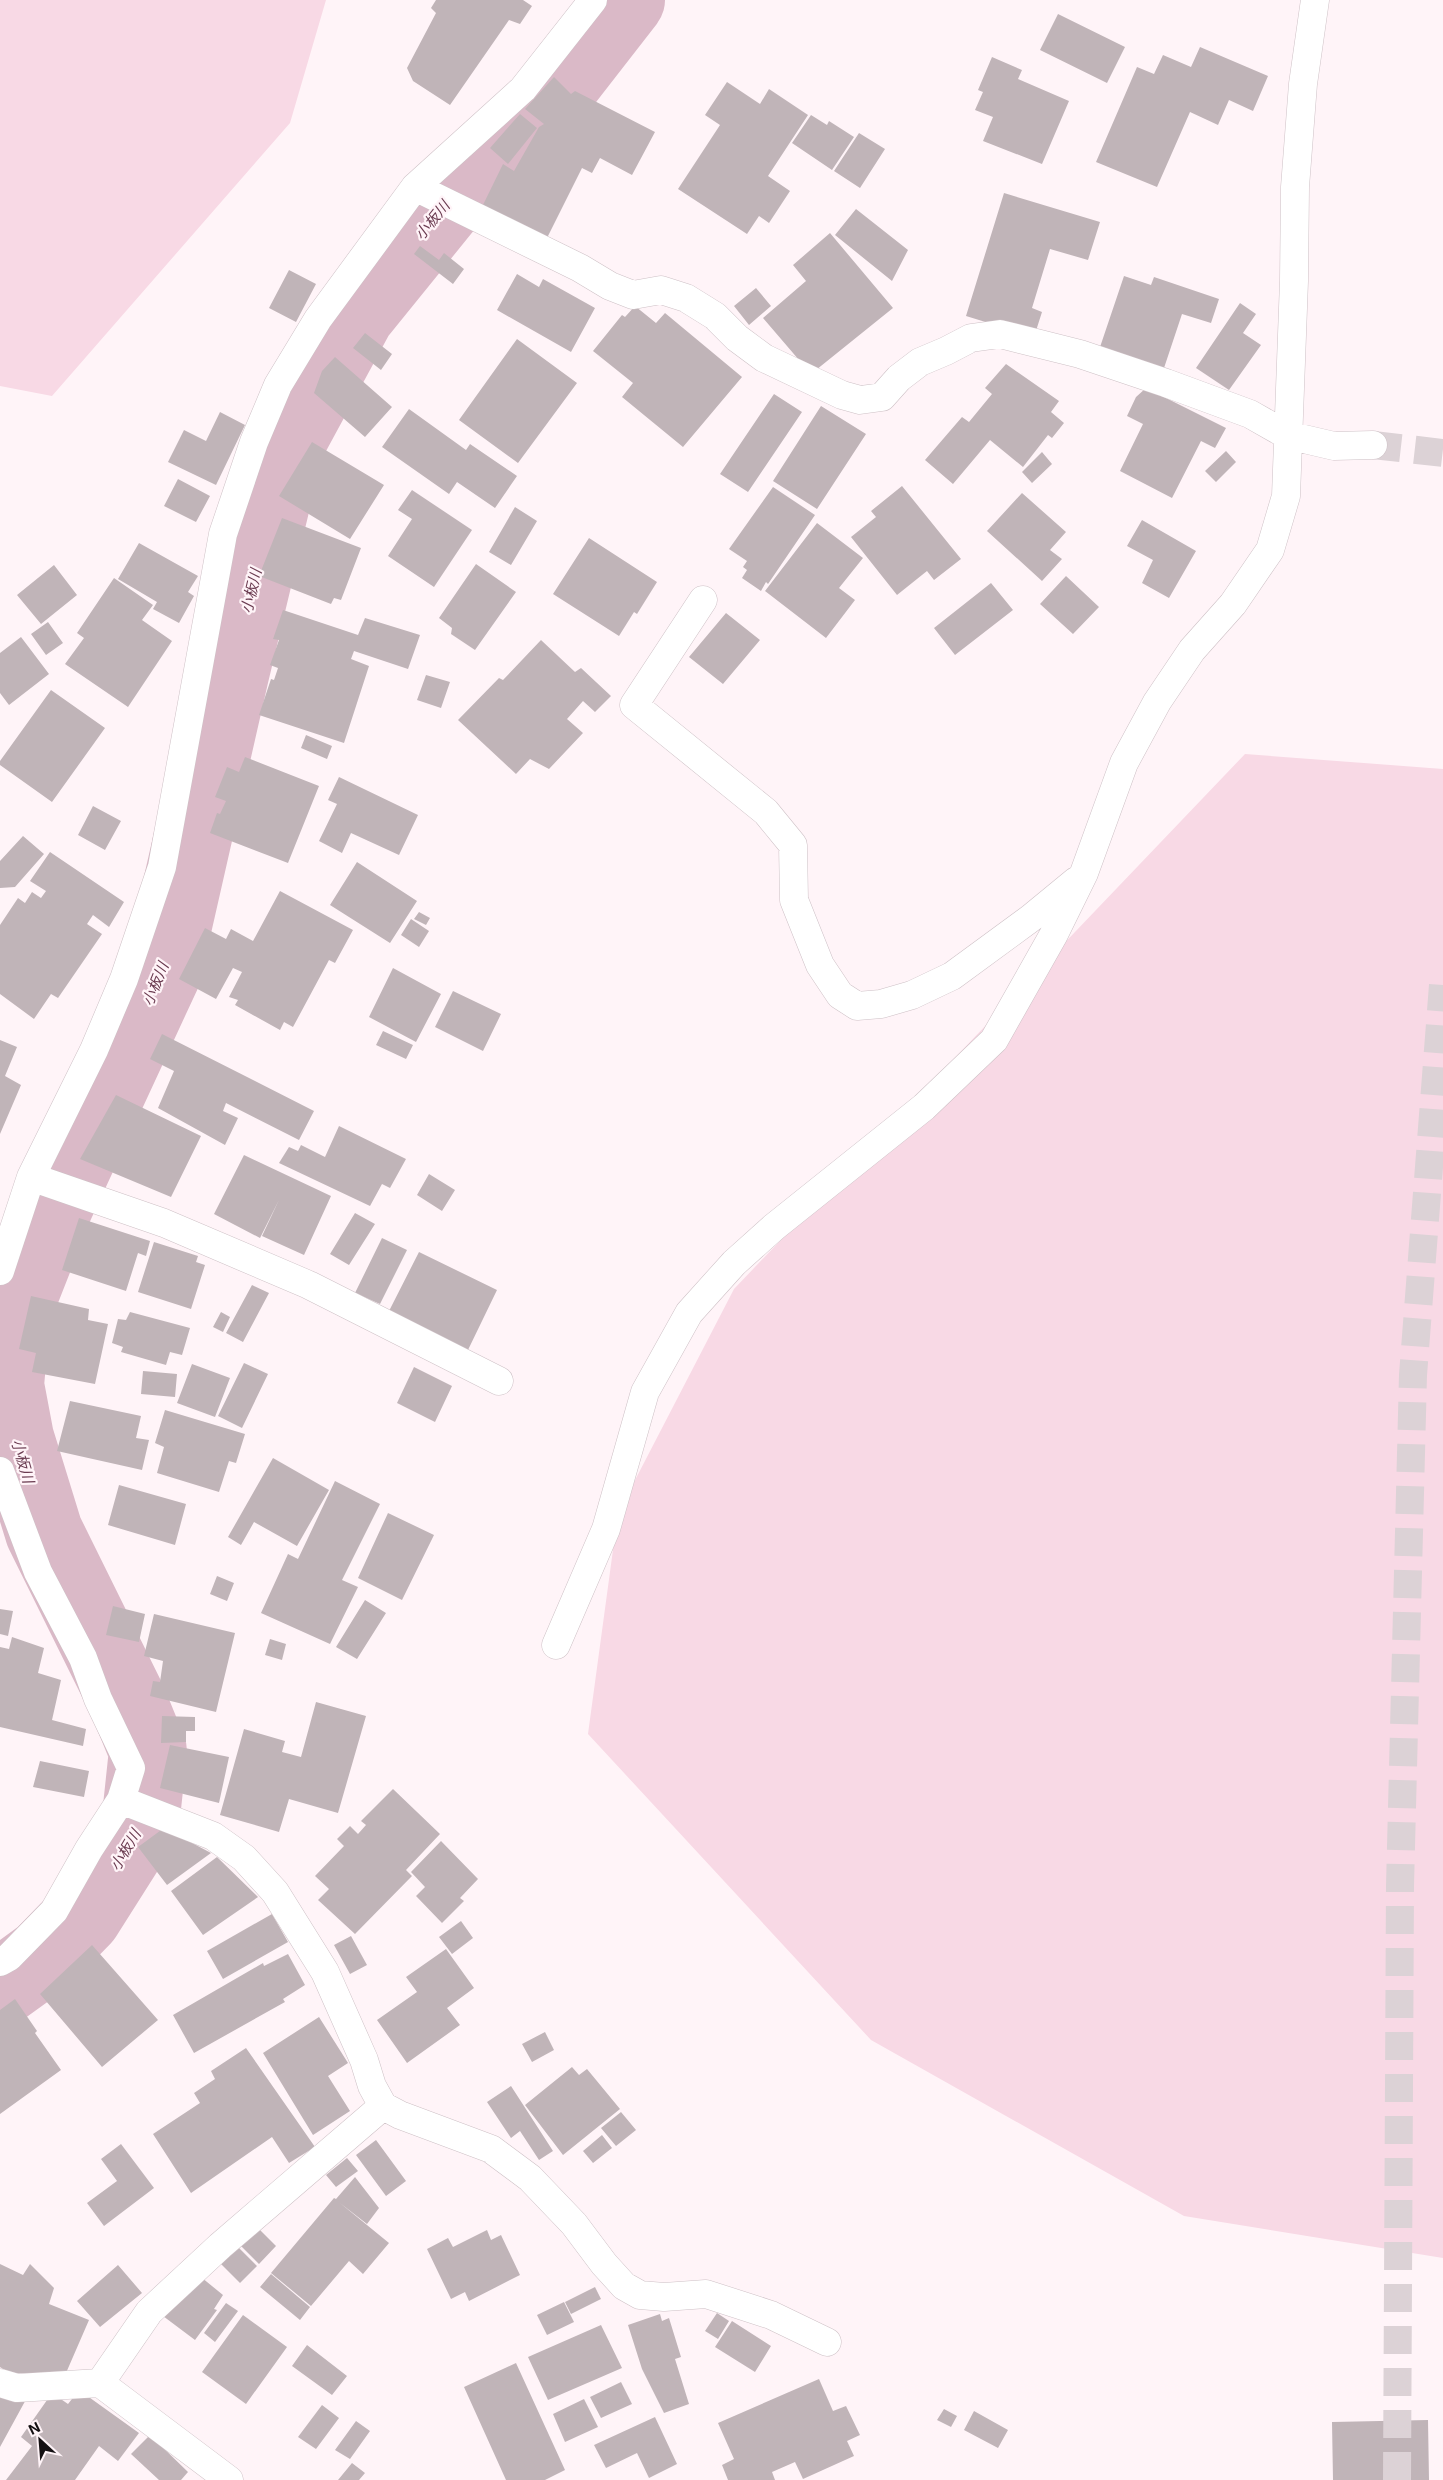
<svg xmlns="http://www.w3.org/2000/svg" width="1443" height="2480" viewBox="0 0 1443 2480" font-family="Inter,'Noto Sans JP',sans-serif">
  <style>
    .green { fill: #f8d9e5 }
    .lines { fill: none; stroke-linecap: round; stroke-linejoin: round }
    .river { stroke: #dab9c7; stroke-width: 78 }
    .building { fill: #c0b4b8 }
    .minor-tunnel { stroke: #dcd2d6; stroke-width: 28; stroke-dasharray: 28 14; stroke-linecap: butt }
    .highway-tunnel { stroke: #dcd2d6; stroke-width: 28; stroke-dasharray: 28 14; stroke-linecap: butt }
    .minor-casing { stroke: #cec1c6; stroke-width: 29 }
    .minor { stroke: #fff; stroke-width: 28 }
    .labels { text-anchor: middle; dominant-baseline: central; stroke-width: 4.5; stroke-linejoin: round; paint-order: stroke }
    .water-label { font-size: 15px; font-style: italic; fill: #6a3b50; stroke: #fff4f8 }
  </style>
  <rect width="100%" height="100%" fill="#fff4f8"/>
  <path class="green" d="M0,0H326L290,123L52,396L0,386Z
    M1245,754L1443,769V2258L1184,2216L871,2040L588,1734L618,1513L734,1289Z"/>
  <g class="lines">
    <path class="river" d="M0,1988L43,1957L83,1916L140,1826L148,1751L128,1702L44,1532L15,1438L5,1385L11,1316L55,1204L162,973L230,674L285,445L356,314L471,172L542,108L626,0"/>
  </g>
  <path class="building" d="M436,0H523L532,6L520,24L509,20L450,105L413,81L407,68L436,13L431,8Z
    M1058,14L1125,47L1107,83L1040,50Z
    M1200,47L1268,76L1253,111L1229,100L1218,125L1190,112L1157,187L1096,162L1137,67L1154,74L1163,55L1191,67Z
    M992,57L1022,70L1018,79L1069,101L1042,164L983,141L993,117L975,110L983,92L978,90Z
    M554,77L571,94L575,91L655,132L632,175L600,158L592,173L582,168L546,240L482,207L503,164L514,171L539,127L544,124L525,109Z
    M727,82L760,104L769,89L808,115L768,176L790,191L769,223L759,216L747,234L678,189L720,125L705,115Z
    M520,114L537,128L508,164L490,148Z
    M811,115L827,125L829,121L854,137L832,170L792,143Z
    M859,133L885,149L860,188L834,171Z
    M1004,193L1100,222L1088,260L1050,249L1032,308L1042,312L1034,337L966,316Z
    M856,209L908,250L892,281L835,235Z
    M830,233L893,308L811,374L763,318L806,281L793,265Z
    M420,246L439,260L444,253L464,269L453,284L414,254Z
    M289,270L316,284L296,322L269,308Z
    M517,274L539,287L543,279L595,308L571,352L497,310Z
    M1124,276L1151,285L1154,277L1219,299L1211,323L1182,314L1162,374L1098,353Z
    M756,288L771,306L749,325L734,306Z
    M1240,303L1256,314L1243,333L1261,345L1229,390L1196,368Z
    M635,306L656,323L665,313L742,377L683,447L622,397L633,383L593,351L622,315L625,317Z
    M365,333L392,354L381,370L353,348Z
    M517,339L577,383L518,463L459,420Z
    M335,357L392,407L365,437L314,393L322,371Z
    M1006,364L1059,401L1051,412L1064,423L1052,438L1048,435L1023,467L990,440L953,484L925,460L962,417L969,422L992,394L985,388Z
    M1146,388L1226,428L1215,448L1201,441L1172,498L1120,471L1143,424L1127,416L1136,397Z
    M774,394L802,412L748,492L720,474Z
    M821,406L866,434L817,509L773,481Z
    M409,409L466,450L470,444L517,476L495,508L457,482L449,494L382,447Z
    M220,412L245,425L216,485L168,462L184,430L206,441Z
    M312,442L384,485L350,539L279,496Z
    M1226,451L1236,462L1216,482L1205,471Z
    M1042,452L1052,464L1032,483L1022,472Z
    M178,479L210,496L196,522L164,506Z
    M902,486L961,559L934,580L927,571L897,595L851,537L876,517L871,511Z
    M773,487L815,515L768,584L766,582L761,591L742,578L747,570L743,567L747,561L729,549Z
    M412,490L472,530L434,587L388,556L412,519L398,510Z
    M1022,493L1066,532L1050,550L1062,559L1042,581L987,531Z
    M515,507L537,521L511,565L489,552Z
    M282,518L361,548L341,600L334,598L331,604L259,576Z
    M1142,520L1196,551L1169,598L1142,583L1153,560L1127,546Z
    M817,523L863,558L839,588L855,600L826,638L765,591Z
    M589,538L657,582L637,614L634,612L619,636L553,594Z
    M139,543L198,576L188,592L194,596L179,623L153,609L157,602L118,579Z
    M476,564L516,592L475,650L451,634L452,628L439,618Z
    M54,565L77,595L41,624L17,595Z
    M1066,576L1099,607L1073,634L1040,604Z
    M114,578L153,605L142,620L172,641L128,707L65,664L84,638L77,633Z
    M991,583L1013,610L955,655L934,628Z
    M283,610L358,635L365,618L420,635L408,669L354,651L351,659L369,666L344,743L259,715L271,679L274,680L278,668L270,665L279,640L273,639Z
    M726,613L760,640L723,684L689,657Z
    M48,622L63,643L46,655L31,634Z
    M21,637L49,674L9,705L0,693V653Z
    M541,640L575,672L581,668L611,696L595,712L583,701L567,719L583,733L549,769L530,759L516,774L458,720L499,678L503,680Z
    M426,675L450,682L441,708L417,700Z
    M51,690L105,728L52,802L0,765V761Z
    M306,735L332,746L327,759L301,748Z
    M245,757L319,786L288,863L210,833L217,813L220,814L226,801L215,797L227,767L239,772Z
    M339,777L418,815L399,855L351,833L342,853L319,841L337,804L328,800Z
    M93,806L121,821L105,850L78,835Z
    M23,836L44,854L15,887L0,888V861Z
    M50,852L124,902L109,927L93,915L87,924L102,934L58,998L51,994L34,1019L0,994V925L18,898L25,903L32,892L41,898L46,891L30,881Z
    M357,862L417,901L390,943L330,905Z
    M280,891L353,930L335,963L329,960L293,1027L284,1022L280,1030L235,1005L238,1000L229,997L242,972L233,968L216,999L179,979L205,928L226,939L231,929L253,941Z
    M419,912L430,918L426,925L414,919Z
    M411,919L429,931L419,947L401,935Z
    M393,968L441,994L416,1042L369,1017Z
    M453,991L501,1014L483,1051L435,1027Z
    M383,1031L413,1045L406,1059L376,1045Z
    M162,1034L314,1111L299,1140L226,1103L223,1111L238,1118L225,1145L158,1108L174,1071L150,1059Z
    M0,1040L17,1047L5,1076L21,1085L0,1134Z
    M116,1095L201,1136L171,1197L80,1159Z
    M339,1126L406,1159L390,1188L382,1184L370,1206L279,1163L289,1147L298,1151L301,1145L325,1157Z
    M244,1155L331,1196L304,1255L262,1236L279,1200L260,1238L214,1214Z
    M429,1174L455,1190L442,1211L417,1195Z
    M355,1213L375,1224L349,1265L330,1254Z
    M79,1218L150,1241L146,1256L138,1253L126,1291L62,1270Z
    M382,1238L407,1250L380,1304L355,1293Z
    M154,1242L198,1256L196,1262L205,1265L191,1309L138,1292Z
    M419,1252L497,1290L467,1352L388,1313Z
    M252,1285L269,1293L243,1342L226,1333Z
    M31,1296L89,1309L88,1320L108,1324L95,1384L32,1372L36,1353L19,1349Z
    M130,1312L190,1328L182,1355L170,1352L166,1365L121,1352L123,1347L112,1343L118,1319L126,1320Z
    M221,1312L230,1317L223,1332L213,1327Z
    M244,1363L268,1374L242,1428L218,1416Z
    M192,1364L230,1378L215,1417L177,1403Z
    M414,1367L452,1386L435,1422L397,1403Z
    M143,1371L177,1374L175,1397L141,1394Z
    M70,1401L141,1416L136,1438L149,1440L142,1470L57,1451Z
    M165,1410L245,1434L236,1463L229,1461L219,1492L157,1473L164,1447L155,1443Z
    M273,1458L329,1490L297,1546L254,1522L241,1545L228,1537Z
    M335,1481L380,1504L342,1580L358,1587L330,1644L261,1613L288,1554L298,1559Z
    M119,1485L186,1504L175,1545L108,1525Z
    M388,1513L434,1535L402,1600L358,1578Z
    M217,1576L234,1583L227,1601L210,1594Z
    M365,1600L386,1613L357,1659L336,1647Z
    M113,1606L145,1614L139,1642L106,1635Z
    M0,1609L13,1611L8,1636L0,1634Z
    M154,1614L235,1633L216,1712L150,1696L153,1681L160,1682L163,1661L144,1656Z
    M12,1637L44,1648L38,1673L61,1680L52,1720L86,1729L83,1746L0,1727V1647L9,1649Z
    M270,1639L286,1644L282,1660L265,1655Z
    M316,1702L366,1716L338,1813L289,1799L279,1832L220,1815L244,1729L285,1741L282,1752L301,1757Z
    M162,1716L195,1717V1731H186V1742L161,1743Z
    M170,1745L229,1757L219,1803L160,1788Z
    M40,1761L89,1771L84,1797L33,1787Z
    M393,1789L440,1834L406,1870L412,1876L355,1934L318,1900L329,1889L315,1876L344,1846L337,1839L350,1826L358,1834L366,1825L361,1821Z
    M164,1828L211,1853L167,1885L138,1847Z
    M441,1841L478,1879L460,1898L464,1901L442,1923L416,1896L425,1887L411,1872Z
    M217,1857L258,1897L203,1935L171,1891Z
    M272,1914L288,1942L223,1979L207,1951Z
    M461,1921L473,1938L452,1954L439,1937Z
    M351,1936L367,1965L350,1974L334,1945Z
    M92,1945L158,2020L102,2067L40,1994Z
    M446,1949L474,1988L447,2008L460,2025L407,2063L377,2020L417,1992L406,1977Z
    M288,1954L305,1985L283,1999L285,2002L194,2053L173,2015L263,1963L264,1966Z
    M15,1999L37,2031L35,2033L61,2070L0,2114V2010Z
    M319,2017L348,2063L328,2076L350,2111L313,2135L263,2053Z
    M545,2032L554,2050L532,2062L522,2044Z
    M246,2048L315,2147L289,2163L272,2137L191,2193L153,2134L200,2103L194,2093L215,2079L211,2071Z
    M572,2067L579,2075L587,2069L620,2109L563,2155L525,2105Z
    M511,2086L553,2151L539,2160L520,2131L511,2138L487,2102Z
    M621,2112L636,2130L616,2146L601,2128Z
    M602,2135L612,2148L593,2163L583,2151Z
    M376,2140L406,2181L386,2196L356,2155Z
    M121,2144L154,2188L104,2226L87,2203L117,2181L101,2159Z
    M347,2158L358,2171L336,2187L326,2175Z
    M355,2177L379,2208L367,2224L340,2203L389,2243L363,2274L349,2261L311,2306L271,2273L334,2198L336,2199Z
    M253,2223L276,2246L259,2264L236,2241Z
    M487,2230L491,2240L501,2235L520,2275L469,2301L465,2292L451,2299L427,2249L448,2238L453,2247Z
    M234,2243L257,2266L240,2283L217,2260Z
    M0,2264L23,2275L30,2264L54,2288L49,2304L89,2320L66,2373H9L0,2367Z
    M118,2265L142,2293L100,2327L77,2301Z
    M196,2273L223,2295L214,2309L217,2310L195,2340L163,2316Z
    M271,2274L310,2307L300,2320L260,2287Z
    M595,2287L601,2299L571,2314L565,2302Z
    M564,2302L574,2322L547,2335L537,2315Z
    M226,2303L238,2311L215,2342L204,2333Z
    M717,2313L729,2321L718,2339L705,2331Z
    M660,2314L662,2321L669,2318L681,2357L675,2359L689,2404L664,2413L642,2369L628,2325Z
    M243,2315L287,2347L246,2404L202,2372Z
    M732,2321L771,2346L755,2372L715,2347Z
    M601,2325L622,2368L548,2400L528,2357Z
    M307,2345L347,2376L332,2395L292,2366Z
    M516,2363L565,2470L545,2480H506L464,2387Z
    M819,2379L833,2411L846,2406L860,2435L847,2441L854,2456L803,2479L795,2462L772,2472L775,2480H728L722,2465L734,2459L718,2423Z
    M621,2382L632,2404L601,2418L590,2397Z
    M79,2390L139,2433L118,2461L99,2446L75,2480H6L32,2446L21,2437L52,2393L68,2404Z
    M0,2391L29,2394L0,2447Z
    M584,2399L598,2427L565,2442L553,2414Z
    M322,2405L339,2418L316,2449L298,2437Z
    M944,2409L957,2416L951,2427L937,2420Z
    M974,2411L1008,2430L998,2448L964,2430Z
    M655,2417L677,2464L649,2478L637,2453L606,2468L594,2445Z
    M1428,2420L1429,2480H1333L1332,2422Z
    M356,2421L370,2431L350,2459L335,2450Z
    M150,2435L188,2472L181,2480H159L131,2454Z
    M352,2463L365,2473L359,2480H338Z"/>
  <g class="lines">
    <path class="minor-tunnel" d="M1373,445L1443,453"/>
    <path class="highway-tunnel" d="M1397,2480L1400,1886L1413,1375L1443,985"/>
    <defs>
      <path id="minor" d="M415,187L580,268L610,286L633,295L661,290L686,298L715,316L737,338L764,358L842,395L860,400L882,397L899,378L920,362L946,351L971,338L1000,334L1080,354L1166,383L1250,414L1287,435L1334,446L1373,445
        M703,600L634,705L766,812L793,845L794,900L820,965L840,995L857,1006L881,1004L912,995L952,976L1031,918L1076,881
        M31,1177L164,1223L309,1285L499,1381
        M0,1271L31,1177L94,1050L124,979L162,867L223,534L254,442L278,385L318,319L415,187L523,89L593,0
        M0,1471L38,1572L83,1658L98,1699L131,1768L121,1800L89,1849L54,1911L9,1957L0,1962
        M556,1645L606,1529L645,1392L689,1313L734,1263L774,1227L924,1107L994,1040L1054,934L1084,873L1124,763L1157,702L1192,650L1233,604L1270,550L1286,496L1294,281L1295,187L1303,84L1315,0
        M121,1800L213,1836L244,1858L275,1892L325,1972L364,2060L372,2086L383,2106L400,2115L491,2149L530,2178L574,2224L604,2264L624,2286L640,2295L664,2297L706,2294L771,2315L827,2342
        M0,2383L17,2388L100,2383
        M229,2480L100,2383L149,2312L220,2246L383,2106"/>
    </defs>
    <use href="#minor" class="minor-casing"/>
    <use href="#minor" class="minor"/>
  </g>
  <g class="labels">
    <g class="water-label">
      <text transform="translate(432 220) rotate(-51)">小板川</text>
      <text transform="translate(251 591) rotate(-77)">小板川</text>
      <text transform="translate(155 984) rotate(-68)">小板川</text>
      <text transform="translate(23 1461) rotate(74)">小板川</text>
      <text transform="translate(125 1850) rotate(-59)">小板川</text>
    </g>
  </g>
  <g transform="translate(40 2440) rotate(334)" stroke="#fff4f8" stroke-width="4" paint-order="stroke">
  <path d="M0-4L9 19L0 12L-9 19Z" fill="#141012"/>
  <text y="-8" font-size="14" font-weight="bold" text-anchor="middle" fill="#141012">N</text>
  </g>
</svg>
